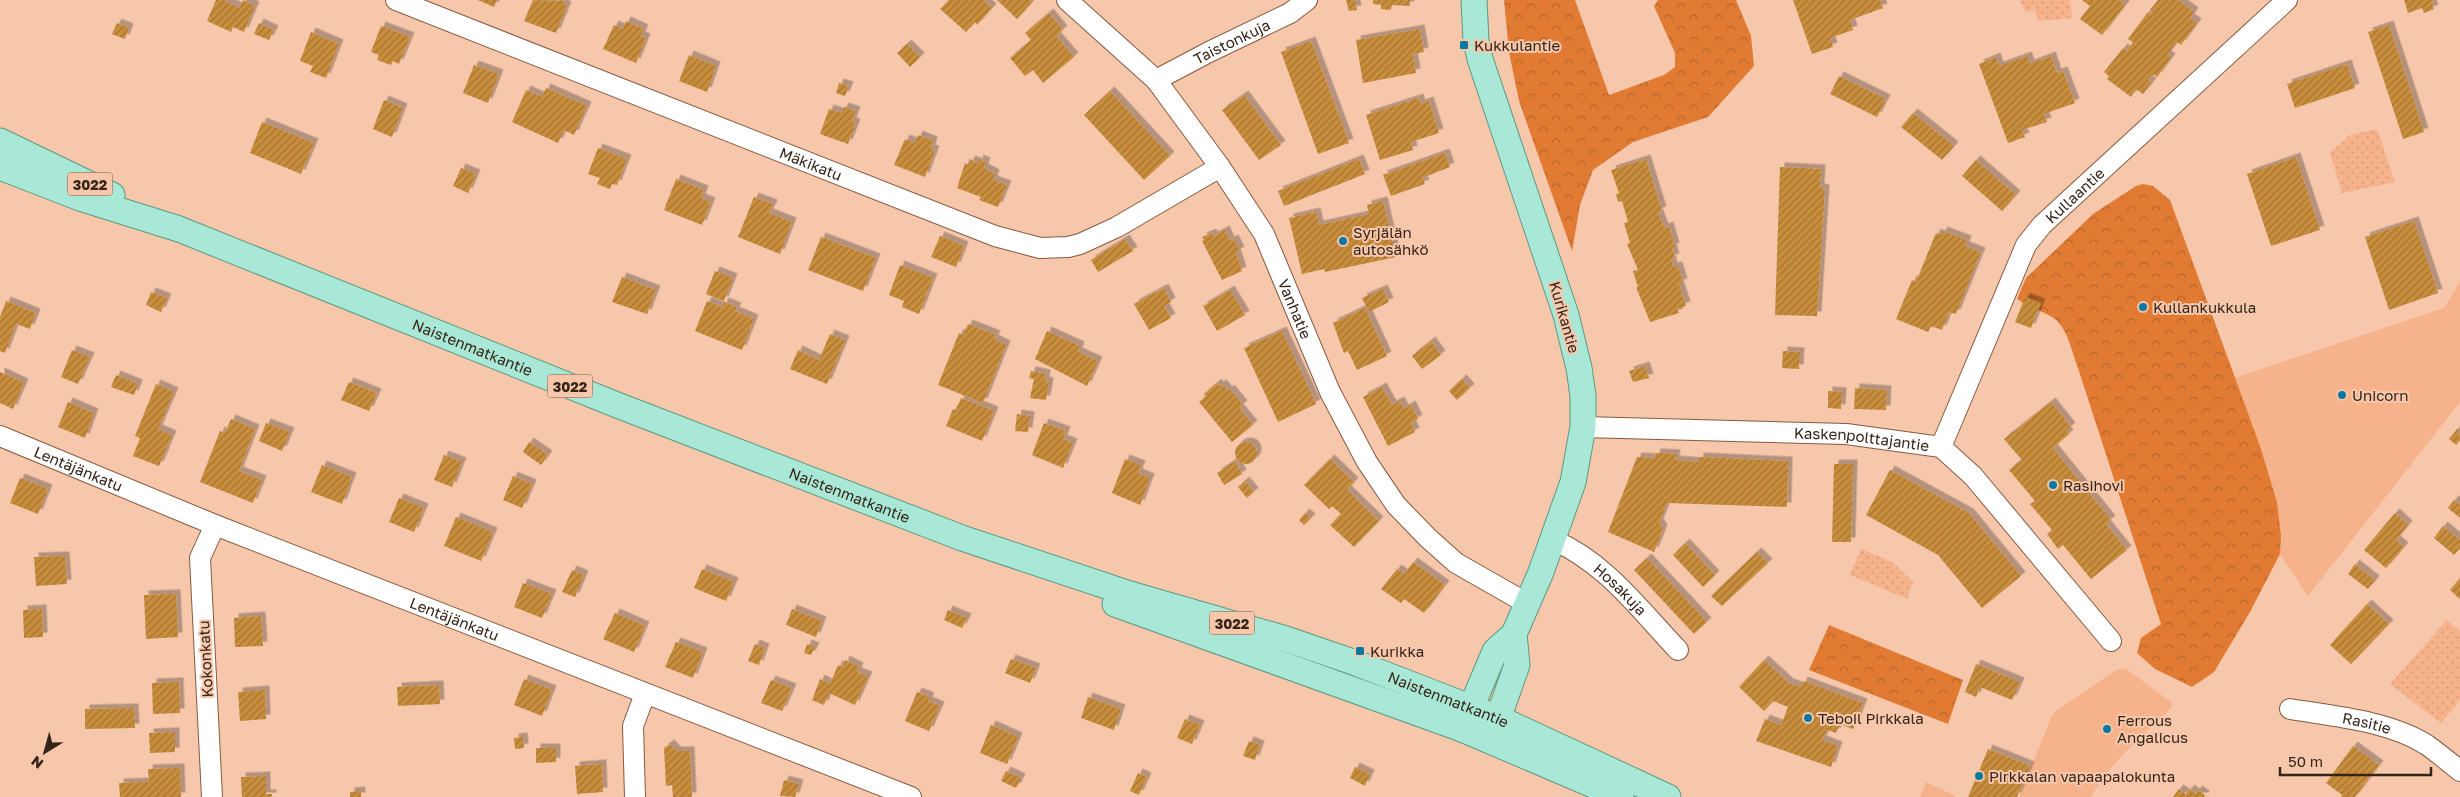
<svg xmlns="http://www.w3.org/2000/svg" width="2460" height="797" viewBox="0 0 2460 797" font-family="'Golos Text',sans-serif">
  <style>
    .grass { fill: #f6b38b }
    .forest { fill: url(#forest-crowns) }
    .park { fill: url(#park-dots) }
    .building { fill: url(#building-hatch); filter: url(#shadow) }
    .lines { fill: none; stroke-linecap: round; stroke-linejoin: round }
    .minor-casing { stroke: #845b42; stroke-width: 22 }
    .major-casing { stroke: #5b9a82; stroke-width: 27 }
    .minor { stroke: #fff; stroke-width: 20 }
    .major { stroke: #a9e8d6; stroke-width: 25 }
    .poi-dot { fill: #0a79a2; stroke: #f6c7ab; stroke-width: 2 }
    .labels { text-anchor: middle; dominant-baseline: central; stroke-width: 4; stroke-linejoin: round; paint-order: stroke }
    .shield { fill: #f6c7ab; stroke: #6f5545; stroke-width: 1 }
    .shield-label { font-size: 14px; font-weight: bold; fill: #352419 }
    .street-label { font-size: 15px; fill: #352419; stroke: #f6c7ab }
    .poi-label { font-size: 15px; fill: #352419; stroke: #f6c7ab; text-anchor: start }
  </style>
  <defs>
    <pattern id="forest-crowns" width="20" height="18" patternUnits="userSpaceOnUse" patternTransform="scale(1.25)"><rect width="20" height="18" fill="#e17b34"/><path d="M2 6a3 3 0 1 1 6 0M12 15a3 3 0 1 1 6 0" fill="none" stroke="#b7652b"/></pattern>
    <pattern id="park-dots" width="8" height="8" patternUnits="userSpaceOnUse" patternTransform="scale(1.25)"><rect width="8" height="8" fill="#f6b38b"/><path d="M2 2h.1M6 6h.1" fill="none" stroke="#d49a77" stroke-width="1.8" stroke-linecap="round"/></pattern>
    <pattern id="building-hatch" width="6" height="6" patternUnits="userSpaceOnUse" patternTransform="scale(1.25)"><rect width="6" height="6" fill="#c98e3c"/><path d="M-1 1l2-2M0 6l6-6M5 7l2-2" fill="none" stroke="#a47432"/></pattern>
    <filter id="shadow"><feDropShadow dx="4.5" dy="-4.5" stdDeviation="0" flood-color="#0004"/></filter>
  </defs>
  <rect width="100%" height="100%" fill="#f6c7ab"/>
  <path class="grass" d="M2460,281V402L2308,596L2280,554L2277,502L2234,378L2444,308Z
    M2125,668L2171,702L2172,707C2145,734 2110,762 2091,797H2019L2053,713L2116,670Z
    M1926,782L1956,796L1955,797H1920Z"/>
  <path class="forest" d="M1504,0H1575L1609,95L1664,75L1675,67V53L1654,6L1658,0H1736L1751,36L1754,66L1708,117L1633,142L1593,170L1580,205L1572,251L1519,101L1509,52Z
    M2143,184L2153,186L2170,200L2260,446L2277,502L2281,536L2280,554L2250,612L2214,672L2192,687L2155,669L2137,653L2141,638L2161,624L2077,365C2071,349 2067,326 2052,317C2040,310 2028,306 2017,299L2026,278L2093,214L2136,186Z
    M1829,625L1963,680L1948,724L1809,670Z"/>
  <path class="park" d="M2020,0H2070L2072,18L2039,21L2034,9L2026,13Z
    M2377,129L2395,182L2342,193L2330,153L2350,135Z
    M1861,549L1892,562L1913,582L1907,599L1850,575Z
    M2447,620L2460,631V700L2441,723L2390,684Z"/>
  <path class="building" d="M216,0H223L240,8L243,0L255,6L244,32L233,27L231,32L207,21Z
    M478,0H497L494,7Z
    M533,0L565,1L564,5L567,6L556,33L524,21Z
    M949,0H983L992,8L977,25L975,22L966,32L940,9Z
    M997,0H1030L1032,2L1017,19Z
    M1346,0H1355L1357,10L1349,11Z
    M1373,0H1410V6L1392,5L1391,10L1381,9V5L1373,4Z
    M1793,0H1880L1883,8L1850,20L1853,30L1830,38L1833,47L1812,54Z
    M2082,0H2119L2125,5L2102,35L2080,19L2090,6Z
    M2158,0H2178L2194,12L2190,18L2197,23L2181,45L2177,42L2167,55L2171,58L2157,77L2153,74L2148,80L2152,82L2143,94L2136,89L2131,97L2107,79L2109,76L2104,72L2123,48L2127,51L2133,42L2128,39L2148,12L2152,15L2153,13L2150,10Z
    M2404,0H2438L2431,2L2434,9L2424,13L2422,8L2408,13Z
    M1049,13L1063,30L1056,36L1074,57L1043,83L1033,70L1025,76L1010,58L1031,40L1025,33Z
    M626,21L644,29L641,36L646,38L636,63L603,49L614,25L623,29Z
    M117,23L129,28L125,39L112,34Z
    M259,23L274,30L269,40L254,34Z
    M2389,25L2424,132L2403,139L2368,32Z
    M381,26L410,37L399,64L393,61L391,65L377,60L379,55L371,52Z
    M1420,29L1424,52L1413,54L1416,73L1363,83L1356,40Z
    M311,32L339,44L326,78L310,72L313,66L300,61Z
    M1311,41L1349,143L1318,154L1281,52Z
    M907,44L920,57L910,67L897,53Z
    M689,55L716,66L707,92L679,81Z
    M2027,56L2030,64L2051,56L2057,73L2063,71L2075,103L2044,114L2047,122L2022,130L2025,137L2008,143L1979,64L1996,57L1999,66Z
    M2347,64L2355,88L2295,108L2287,84Z
    M474,65L499,74L488,103L463,93Z
    M1839,76L1886,99L1877,117L1830,94Z
    M839,83L849,86L845,96L836,93Z
    M546,88L587,106L574,135L564,130L558,143L512,122L526,90L542,97Z
    M1110,91L1170,156L1144,180L1084,115Z
    M1244,95L1281,145L1259,160L1222,110Z
    M1419,98L1421,104L1429,101L1439,133L1411,142L1413,150L1380,160L1366,115Z
    M384,100L403,108L392,137L373,129Z
    M844,107L856,111L852,122L856,123L848,144L820,134L829,109L841,113Z
    M1913,113L1954,146L1942,160L1901,127Z
    M262,122L314,143L301,174L250,153Z
    M918,135L933,141L931,149L935,150L925,177L894,165L905,139L915,143Z
    M598,148L627,159L617,185L612,184L610,189L597,184L600,178L588,174Z
    M1445,153L1450,167L1422,178L1425,184L1391,196L1383,175Z
    M2296,157L2320,230L2271,246L2247,174Z
    M979,159L986,162L984,168L995,174L993,180L1007,185L998,207L979,200L981,197L957,188L965,163L968,165L971,160L978,163Z
    M1359,159L1365,174L1284,206L1278,191Z
    M1646,159L1662,211L1658,212L1664,228L1669,226L1675,247L1672,248L1675,258L1671,259L1673,267L1678,266L1683,283L1679,284L1686,306L1677,309L1679,313L1650,322L1636,287H1638L1633,271L1638,270L1627,244L1630,243L1624,223L1628,222L1622,201L1618,202L1616,194L1619,193L1611,170Z
    M1976,160L2016,195L2002,211L1962,176Z
    M1780,167L1821,169L1820,188L1825,189L1817,316L1775,315Z
    M461,168L476,174L468,193L453,186Z
    M676,179L704,190L701,198L711,202L702,225L664,210Z
    M754,197L773,204L769,213L792,222L780,254L738,237Z
    M1383,201L1396,257L1325,272L1324,269L1302,274L1289,218L1316,212L1319,225L1369,214L1367,205Z
    M2414,221L2438,293L2389,310L2365,237Z
    M1225,230L1230,241L1234,239L1240,251L1236,253L1242,271L1222,280L1202,241L1204,240L1202,237L1212,233L1213,236Z
    M1943,231L1967,240L1965,246L1981,252L1956,314L1949,312L1942,330L1931,326L1928,332L1896,319L1912,280L1916,282L1936,233L1941,235Z
    M940,236L964,246L956,267L931,257Z
    M821,237L876,258L863,291L808,270Z
    M1125,239L1133,251L1098,272L1091,260Z
    M900,265L933,278L919,314L902,307L904,301L889,295Z
    M715,271L733,278L724,301L706,294Z
    M622,277L656,290L647,314L612,302Z
    M1164,288L1171,302L1164,306L1171,318L1149,330L1134,304Z
    M1383,289L1389,302L1369,312L1362,298Z
    M1230,290L1245,315L1217,331L1203,306Z
    M151,292L167,298L161,312L146,305Z
    M2025,297L2041,303L2031,328L2015,322Z
    M6,301L36,313L30,329L16,324L5,353L0,351V317Z
    M707,301L722,307L724,302L737,307L735,311L754,319L742,350L695,331Z
    M1365,308L1387,356L1357,370L1348,351L1344,353L1333,323Z
    M968,324L996,335L994,339L1006,345L983,403L938,385L959,333L963,335Z
    M1047,331L1080,346L1078,352L1098,361L1087,386L1035,359Z
    M1282,331L1316,404L1278,422L1244,348Z
    M830,334L845,340L827,384L790,369L798,350L819,360Z
    M1431,341L1441,355L1422,369L1412,356Z
    M72,350L90,357L78,384L61,377Z
    M1783,351L1800,352L1799,369L1782,368Z
    M1645,366L1649,378L1633,382L1629,371Z
    M1031,371L1046,374L1045,381L1049,382L1046,400L1030,398L1034,379L1029,378Z
    M0,372L24,383L13,409L0,403Z
    M116,375L138,384L134,395L111,387Z
    M1462,379L1470,388L1457,400L1449,391Z
    M349,382L377,393L369,411L341,400Z
    M1217,383L1219,386L1222,384L1228,391L1230,389L1243,405L1239,408L1253,425L1232,442L1199,402L1206,396L1204,394Z
    M156,384L174,392L158,429L172,435L159,466L133,456L140,438L135,436Z
    M1382,387L1392,405L1400,401L1404,409L1411,405L1418,419L1411,423L1415,432L1388,446L1363,397Z
    M1855,388L1887,390L1886,410L1854,409Z
    M1828,391L1842,392L1841,409L1828,408Z
    M961,398L994,411L982,441L946,426L953,409L956,410Z
    M68,402L94,413L85,438L58,427Z
    M2051,402L2071,427L2066,431L2069,434L2053,448L2111,520L2106,524L2127,550L2091,579L2063,545L2058,549L2047,534L2052,530L2030,504L2035,501L2009,470L2022,460L2004,439Z
    M1017,414L1030,416L1028,432L1015,431Z
    M231,419L255,429L239,471L262,480L253,503L200,482L220,431L225,433Z
    M266,423L290,432L282,451L259,441Z
    M1044,423L1066,431L1063,439L1073,443L1063,468L1032,455Z
    M2458,428L2460,440L2456,445L2449,439Z
    M529,442L548,455L541,465L523,452Z
    M1235 453a11 11 0 1 1 22 0a11 11 0 1 1-22 0Z
    M1656,453L1676,454L1675,460L1699,462V457L1788,461L1787,507L1667,503L1659,523L1663,529L1654,552L1608,532L1637,457L1655,458Z
    M444,455L462,462L452,487L434,480Z
    M1125,459L1141,465L1138,473L1150,478L1140,505L1112,493Z
    M1330,459L1354,482L1347,490L1379,521L1354,547L1330,525L1341,514L1332,506L1329,509L1304,485Z
    M1235,461L1242,474L1224,485L1217,473Z
    M1834,464H1853L1851,542H1832Z
    M322,465L352,477L342,504L311,492Z
    M1890,470L1969,513L2021,576L1982,608L1938,555L1866,515Z
    M513,476L532,484L522,508L503,500Z
    M20,478L48,489L38,514L10,503Z
    M1245,481L1254,492L1247,498L1238,487Z
    M399,498L424,508L414,532L389,522Z
    M2454,500L2460,505V518L2448,508Z
    M1305,513L1311,518L1304,525L1299,520Z
    M2395,513L2408,525L2396,540L2404,547L2386,568L2364,550Z
    M456,517L493,532L481,561L444,546Z
    M2443,526L2460,540V548L2454,555L2434,538Z
    M1685,543L1715,575L1703,587L1673,555Z
    M1757,552L1768,563L1722,606L1711,596Z
    M65,556L67,584L36,586L34,557Z
    M1647,558L1707,622L1694,634L1634,570Z
    M1413,562L1445,585L1424,613L1404,599L1401,603L1381,589L1397,569L1404,574Z
    M2355,564L2375,580L2368,589L2348,574Z
    M702,569L734,582L726,601L694,588Z
    M572,570L584,575L575,597L562,592Z
    M2460,578V599L2450,590Z
    M523,583L552,594L542,618L514,607Z
    M176,594L178,637L146,639L144,595Z
    M2367,604L2389,624L2351,664L2330,645Z
    M42,609L43,637L24,638L23,610Z
    M792,609L822,621L816,637L786,625Z
    M948,610L967,618L962,628L944,620Z
    M615,613L645,626L634,652L603,639Z
    M261,616L263,646L235,647L234,618Z
    M676,642L703,652L693,678L665,667Z
    M755,644L765,648L759,665L748,661Z
    M807,644L815,647L811,655L804,653Z
    M1011,659L1036,668L1030,683L1005,673Z
    M845,660L859,667L857,672L868,676L855,705L829,693L824,705L812,700L820,679L830,684L838,665L843,667Z
    M1764,660L1789,683L1801,687L1803,681L1863,703L1853,729L1840,724L1836,733L1827,730L1822,740L1838,746L1831,767L1756,741L1765,719L1781,725L1788,707L1773,701L1764,711L1739,687Z
    M1976,664L2020,682L2012,700L1980,687L1976,697L1965,692Z
    M524,679L552,690L542,716L514,705Z
    M771,680L792,688L782,711L761,703Z
    M179,682L180,713L153,714L152,683Z
    M439,685L440,704L398,706L397,687Z
    M265,690L266,719L240,721L238,692Z
    M917,692L930,697L928,701L940,706L929,731L905,721Z
    M1088,697L1121,709L1114,730L1081,718Z
    M134,708L135,728L85,729V709Z
    M1185,719L1200,725L1192,744L1177,738Z
    M991,725L1018,737L1007,764L980,753Z
    M175,732V752L150,753L149,733Z
    M523,737L524,748L515,749L514,738Z
    M1249,741L1260,745L1255,760L1243,756Z
    M670,744L676,751H690L692,797H673L672,785L666,786L664,748Z
    M2353,746L2379,765L2355,797H2341L2342,795L2326,783Z
    M536,748H556V762L536,763Z
    M1988,749L2030,766L2017,797H1968Z
    M602,764L603,792L577,794L575,766Z
    M1355,767L1370,774L1365,786L1350,778Z
    M180,768L181,797H120L119,783L149,782L148,769Z
    M1006,771L1021,778L1016,788L1001,781Z
    M1138,773L1147,777L1139,795L1130,791Z
    M266,776V794H272V797H242L241,777Z
    M784,780L799,784L795,797L780,796Z
    M2179,789L2186,794L2190,789L2195,793L2198,790L2205,795L2204,797H2173Z
    M361,791V797H350V792Z"/>
  <g class="lines">
    <defs>
      <g id="minor">
        <path id="s1" d="M396,0L995,236L1040,248L1068,247L1080,244L1117,227L1220,167"/>
        <path id="s2" d="M1067,0L1156,80L1220,167L1264,234L1330,392L1367,462L1396,505L1428,538L1456,563L1528,604"/>
        <path id="s3" d="M1156,80L1209,52L1290,13L1307,0"/>
        <path id="s4" d="M1583,427L1846,434L1941,447L1973,476L2111,641"/>
        <path id="s5" d="M0,436L215,525L911,797"/>
        <path id="s6" d="M1941,447L2026,245L2042,225L2287,0"/>
        <path id="s7" d="M1553,540C1605,562 1640,610 1678,650"/>
        <path id="s8" d="M2290,709C2332,716 2390,721 2427,745C2438,753 2449,762 2460,771"/>
        <path d="M212,797L200,558L215,525"/>
        <path d="M635,797L633,726L645,694"/>
      </g>
      <g id="major">
        <path d="M0,141L112,195"/>
        <path id="s9" d="M0,167L80,198L179,229L617,405L962,538L1130,594L1286,639L1356,663L1498,718L1668,797"/>
        <path d="M1115,604L1462,729L1621,797"/>
        <path d="M1462,729L1495,651L1514,634L1541,572L1573,482L1583,427V396L1579,368L1566,315L1480,59L1476,41L1474,0"/>
        <path d="M1493,733L1517,665L1514,634"/>
      </g>
    </defs>
    <use href="#minor" class="minor-casing"/>
    <use href="#major" class="major-casing"/>
    <use href="#minor" class="minor"/>
    <use href="#major" class="major"/>
  </g>
  <g class="poi-dot">
    <rect x="1459" y="40" width="10" height="10" rx="2.5"/>
    <circle cx="1343" cy="241" r="5"/>
    <circle cx="2143" cy="307" r="5"/>
    <circle cx="2342" cy="395" r="5"/>
    <circle cx="2053" cy="485" r="5"/>
    <rect x="1355" y="646" width="10" height="10" rx="2.5"/>
    <circle cx="1808" cy="718" r="5"/>
    <circle cx="2107" cy="729" r="5"/>
    <circle cx="1979" cy="776" r="5"/>
  </g>
  <g class="labels">
    <g class="shield">
      <rect x="67.5" y="172.5" width="45" height="23" rx="4"/>
      <rect x="547.5" y="374.5" width="45" height="23" rx="4"/>
      <rect x="1209.5" y="611.5" width="45" height="23" rx="4"/>
    </g>
    <g class="shield-label">
      <text x="90" y="184">3022</text>
      <text x="570" y="386">3022</text>
      <text x="1232" y="623">3022</text>
    </g>
    <g class="street-label">
      <text stroke="none"><textPath href="#s3" startOffset="85">Taistonkuja</textPath></text>
      <text stroke="none"><textPath href="#s1" startOffset="446">Mäkikatu</textPath></text>
      <text stroke="none"><textPath href="#s6" startOffset="289">Kullaantie</textPath></text>
      <text stroke="none"><textPath href="#s2" startOffset="389">Vanhatie</textPath></text>
      <text transform="translate(1565 317) rotate(74)">Kurikantie</text>
      <text stroke="none"><textPath href="#s9" startOffset="506">Naistenmatkantie</textPath></text>
      <text stroke="none"><textPath href="#s4" startOffset="279">Kaskenpolttajantie</textPath></text>
      <text stroke="none"><textPath href="#s5" startOffset="85">Lentäjänkatu</textPath></text>
      <text stroke="none"><textPath href="#s9" startOffset="911">Naistenmatkantie</textPath></text>
      <text stroke="none"><textPath href="#s7" startOffset="84">Hosakuja</textPath></text>
      <text stroke="none"><textPath href="#s5" startOffset="490">Lentäjänkatu</textPath></text>
      <text transform="translate(205 659) rotate(-93)">Kokonkatu</text>
      <text stroke="none"><textPath href="#s9" startOffset="1544">Naistenmatkantie</textPath></text>
      <text stroke="none"><textPath href="#s8" startOffset="78">Rasitie</textPath></text>
    </g>
    <g class="poi-label">
      <text x="1474" y="45">Kukkulantie</text>
      <text x="1353" y="232">Syrjälän<tspan x="1353" dy="17">autosähkö</tspan></text>
      <text x="2153" y="307">Kullankukkula</text>
      <text x="2352" y="395">Unicorn</text>
      <text x="2063" y="485">Rasihovi</text>
      <text x="1370" y="651">Kurikka</text>
      <text x="1818" y="718">Teboil Pirkkala</text>
      <text x="2117" y="720">Ferrous<tspan x="2117" dy="17">Angalicus</tspan></text>
      <text x="1989" y="776">Pirkkalan vapaapalokunta</text>
    </g>
  </g>
  <g transform="translate(45 752) rotate(217)" stroke="#f6c7ab" stroke-width="4" paint-order="stroke">
  <path d="M0-4L9 19L0 12L-9 19Z" fill="#352419"/>
  <text y="-8" font-size="14" font-weight="bold" text-anchor="middle" fill="#352419">N</text>
  </g>
  <path d="M2280 767v8h151v-8" fill="none" stroke="#352419" stroke-width="2.5"/>
  <text x="2288" y="767" font-size="15" fill="#352419" stroke="#f6c7ab" stroke-width="4" paint-order="stroke">50 m</text>
</svg>
